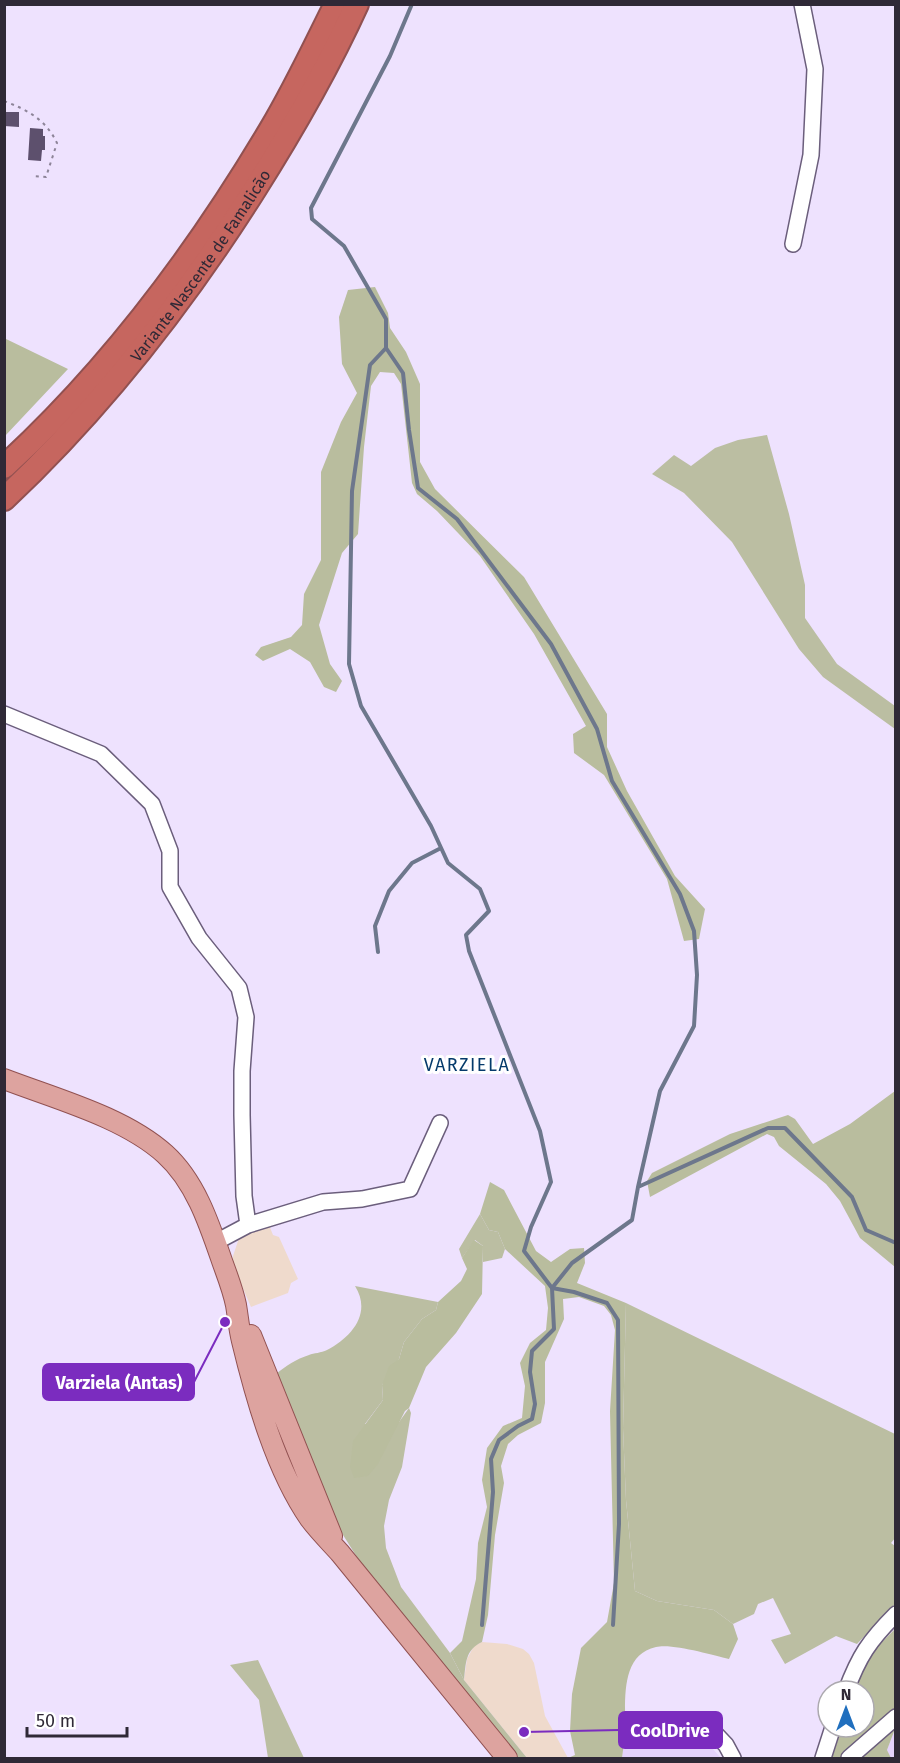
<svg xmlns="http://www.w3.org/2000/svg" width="900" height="1763" viewBox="0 0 900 1763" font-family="'Fira Sans',sans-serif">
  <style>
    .commercial { fill: #efdacc }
    .built { fill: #e4d2fb }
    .green { fill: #bbbea2 }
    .forest { fill: #b9bd9e }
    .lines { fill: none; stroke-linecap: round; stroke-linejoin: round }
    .stream { stroke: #6d778c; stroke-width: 4 }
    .building { fill: #5d506d }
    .minor-casing { stroke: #6b5e7c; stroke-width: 18 }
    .major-casing { stroke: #915151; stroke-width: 22 }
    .highway-casing { stroke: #915151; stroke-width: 26 }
    .path { stroke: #8d8498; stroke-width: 2; stroke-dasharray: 3 4.5; stroke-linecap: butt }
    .minor { stroke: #fff; stroke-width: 15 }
    .major { stroke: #dda39f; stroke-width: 20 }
    .highway { stroke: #c6665f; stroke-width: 22 }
    .labels { text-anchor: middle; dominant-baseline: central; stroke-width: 6; stroke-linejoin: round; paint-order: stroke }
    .street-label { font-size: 16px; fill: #2f2936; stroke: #fff }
    .neighbourhood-label { font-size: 18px; letter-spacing: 1.5px; fill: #053a6b; stroke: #fff }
    .leader { fill: none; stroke: #7b2cbf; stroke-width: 2 }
    .callout-dot { fill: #7b2cbf; stroke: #fff; stroke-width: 2 }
    .callout { fill: #7b2cbf; stroke: #7b2cbf; stroke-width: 2 }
    .callout-label { font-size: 18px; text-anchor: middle; font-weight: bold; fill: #fff }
  </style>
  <rect width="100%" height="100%" fill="#eee2fe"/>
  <path class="commercial" d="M269,1225L273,1235L279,1237L298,1279L291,1283L288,1293L251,1307L232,1263L233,1256L239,1238Z
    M482,1642L507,1644L523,1649L529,1654L534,1663L545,1716L568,1758H527L464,1680L467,1659L474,1646Z"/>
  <path class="built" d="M895,1729V1758H891L887,1750Z
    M625,1731L712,1748L721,1758H622Z"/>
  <path class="green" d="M767,435L789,514L805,585V618L837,664L895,706V729L823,677L799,649L732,542L684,493L652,474L674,455L691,466L715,448L738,440Z
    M480,1214L489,1230L498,1232L505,1249L502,1258L483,1262V1246L475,1240L462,1258L459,1249Z
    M355,1286L438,1302L436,1310L422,1319L404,1342L399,1359L382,1385L383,1400L365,1424L399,1422L409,1408L411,1413L402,1467L389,1500L384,1526L386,1548L401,1587L450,1653L464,1680L527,1758H516L367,1573L326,1508L276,1374C286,1366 296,1359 309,1355C314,1353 321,1353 327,1350C352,1337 372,1313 355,1286Z
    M626,1303L895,1434L896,1537L891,1543L895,1546V1604L857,1644L836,1636L785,1664L771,1640L791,1634L773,1598L758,1604L754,1614L733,1624L714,1610L657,1601L635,1591L626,1500L623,1428Z
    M258,1660L304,1758H268L259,1700L230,1665Z"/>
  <path class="forest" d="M375,287L388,313L390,328L406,352L420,384V462L435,489L524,577L607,714V747L627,791L675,876L705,909L699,939L684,941L667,879L604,775L574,753L573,734L586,726L534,634L480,556L437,511L417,494L412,483L401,384L394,373L380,372L371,386L364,447L358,534L342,553L319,625L330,664L342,681L336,692L324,687L310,662L290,649L263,661L255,655L261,647L291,637L302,625L304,594L321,560V472L341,422L357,393L342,364L339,317L348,290Z
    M4,338L68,369L5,436H4Z
    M895,1091V1267L860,1238L840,1201L826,1184L779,1146L774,1137L767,1134L650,1197L647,1181L652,1173L730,1134L788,1115L795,1119L813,1144L850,1124Z
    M490,1182L504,1190L536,1251L551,1262L570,1249L584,1248L585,1263L577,1283L626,1303L623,1428L626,1500L635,1591L657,1601L714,1610L733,1624L738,1639L729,1659C712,1655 672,1643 656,1647C619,1655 626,1703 625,1731C625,1740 623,1749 622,1758H568L575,1755L570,1731L572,1694L581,1648L607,1622L614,1583L610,1411L615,1330L611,1315L604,1306L579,1297L563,1299L564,1319L545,1362V1403L541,1423L518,1435L508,1444L501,1466L504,1483L495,1535L488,1615L482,1642C465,1650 466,1663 464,1680L450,1653L462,1641L476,1579L478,1543L487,1507L482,1480L487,1448L503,1426L522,1418L525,1386L520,1363L530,1343L546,1330L548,1308L545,1286L505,1249L498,1232L489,1230L480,1214Z
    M474,1240L483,1246L482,1294L456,1333L426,1367L409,1408L405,1411L378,1464L368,1476L354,1478L350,1467L353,1441L383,1400L382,1385L389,1366L399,1359L404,1342L422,1319L436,1310L438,1302L461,1281L467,1269L462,1258Z
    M895,1629V1712L843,1758H832L842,1727H864V1691H854L865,1662L874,1650Z
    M895,1722V1729L887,1750L891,1758H857Z"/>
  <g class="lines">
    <path class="stream" d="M412,4L390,56L311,208L312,219L344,246L386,319V348L370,365L352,491L349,664L361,706L431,826L448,863L480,889L489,911L466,935L469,951L540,1131L551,1182L531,1227L524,1251L552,1288L554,1329L532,1351L530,1372L535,1404L532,1419L518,1426L499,1440L491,1459L493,1492L482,1625
      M386,348L403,373L409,430L418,488L457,519L551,644L597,729L612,781L680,894L694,931L697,975L694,1026L660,1091L638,1187L632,1220L572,1263L552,1288L574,1292L607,1303L618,1320L619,1524L613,1625
      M378,952L375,926L389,891L412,863L441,848
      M638,1187L768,1128H785L852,1197L866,1230L896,1243"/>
  </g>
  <path class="building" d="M4,112H19V127L4,126Z
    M30,128L43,129V136H45V150H42L41,161L28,160Z"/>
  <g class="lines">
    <defs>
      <path id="minor" d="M793,244L811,155L815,69L802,4
        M4,714L101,754L152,804L170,851V887L199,938L239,988L246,1017L242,1071V1115L244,1196L248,1225L216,1242
        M248,1225L323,1202L362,1199L410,1189L440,1123
        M846,1691C859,1656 869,1641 896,1614
        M708,1726L726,1745L733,1758
        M823,1758L833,1727
        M849,1758L896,1717"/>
      <path id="major" d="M4,1079C56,1099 124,1117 165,1154C195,1181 209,1223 222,1261C227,1275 233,1290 236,1305C238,1317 239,1329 242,1341C256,1399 276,1470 310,1519C319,1531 330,1542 340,1553L507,1758
        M251,1335L332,1536"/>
      <g id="highway">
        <path d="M4,467C110,370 198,252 271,129C295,89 315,46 336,4"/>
        <path id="s1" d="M4,499C101,408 182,304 253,192C291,132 327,70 357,4"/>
      </g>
    </defs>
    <use href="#minor" class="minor-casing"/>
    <use href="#major" class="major-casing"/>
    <use href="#highway" class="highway-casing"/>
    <path class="path" d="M4,101C28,110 46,120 57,143L46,177L33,176"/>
    <use href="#minor" class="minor"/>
    <use href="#major" class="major"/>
    <use href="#highway" class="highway"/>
  </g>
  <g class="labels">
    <g class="street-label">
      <text stroke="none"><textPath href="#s1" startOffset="306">Variante Nascente de Famalicão</textPath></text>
    </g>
    <g class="neighbourhood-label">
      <text x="467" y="1065">VARZIELA</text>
    </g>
  </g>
  <path class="leader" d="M225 1322L194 1382M524 1732L619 1730"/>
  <g class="callout-dot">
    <circle cx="225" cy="1322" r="6"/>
    <circle cx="524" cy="1732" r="6"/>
  </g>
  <g class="callout">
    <rect x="43" y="1364" width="151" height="36" rx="6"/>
    <rect x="619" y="1712" width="103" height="36" rx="6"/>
  </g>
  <g class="callout-label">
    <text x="119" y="1389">Varziela (Antas)</text>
    <text x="670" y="1737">CoolDrive</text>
  </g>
  <rect width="900" height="1763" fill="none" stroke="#2f2936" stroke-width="12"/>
  <g transform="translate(846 1709)"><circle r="28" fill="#ffffff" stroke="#aca9af" stroke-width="1.5"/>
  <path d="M0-4.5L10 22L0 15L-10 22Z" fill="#206fbe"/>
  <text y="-9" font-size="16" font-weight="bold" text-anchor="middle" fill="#2f2936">N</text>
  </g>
  <path d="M27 1727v9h100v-9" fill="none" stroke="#2f2936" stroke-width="3"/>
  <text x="36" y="1727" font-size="18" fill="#2f2936" stroke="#ffffff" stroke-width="4.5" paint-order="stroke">50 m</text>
</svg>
